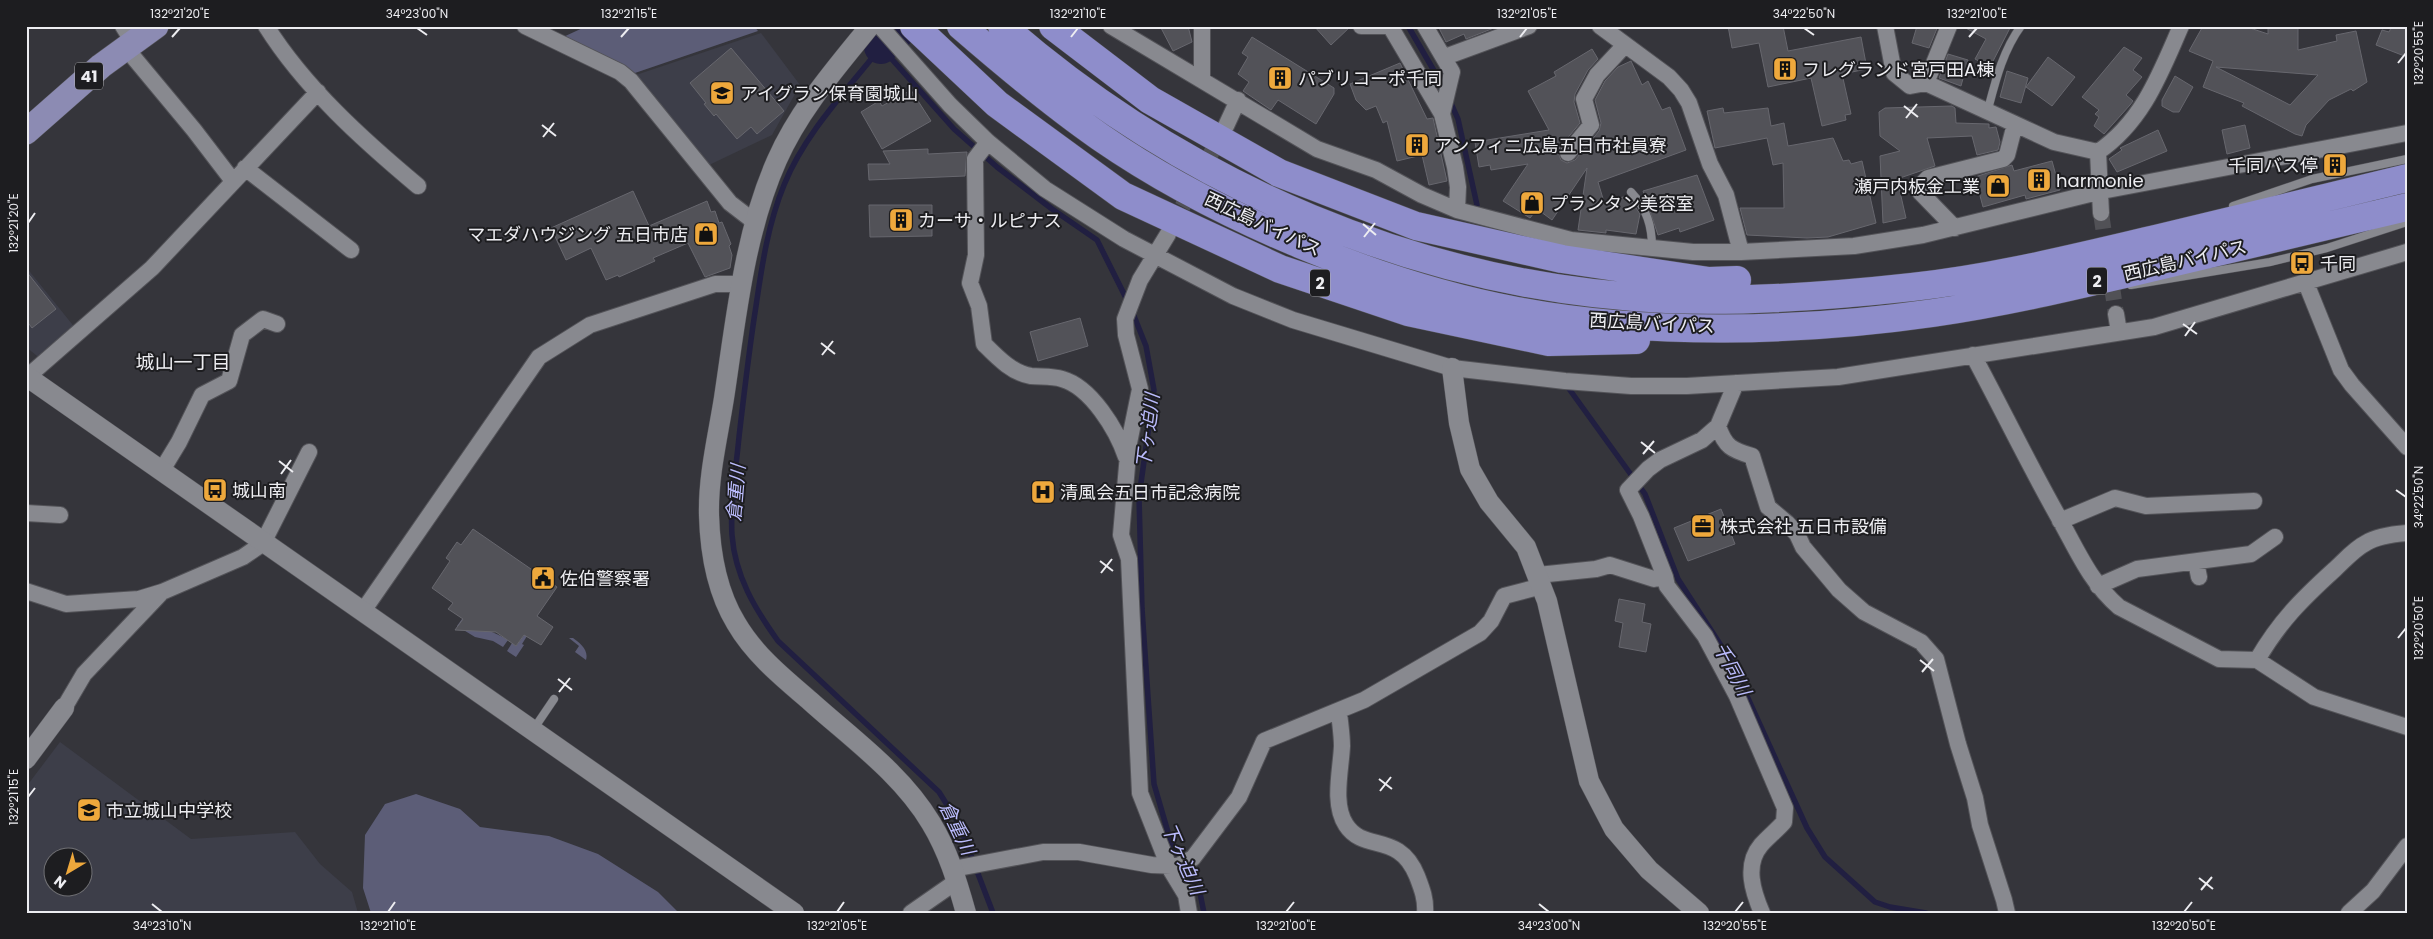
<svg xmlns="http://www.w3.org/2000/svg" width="2433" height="939" viewBox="0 0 2433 939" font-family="Poppins,'Noto Sans JP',sans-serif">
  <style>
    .built { fill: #3d3e49; fill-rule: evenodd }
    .green { fill: #5c5d77 }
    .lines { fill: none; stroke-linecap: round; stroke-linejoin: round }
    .stream { stroke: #211f41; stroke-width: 5.5 }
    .river { stroke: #211f41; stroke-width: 34 }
    .building { fill: #525258; stroke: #67676e; fill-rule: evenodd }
    .minor-tunnel { stroke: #515156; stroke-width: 16; stroke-dasharray: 16 8; stroke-linecap: butt }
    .service-casing { stroke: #535358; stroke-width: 9 }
    .minor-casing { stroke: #535358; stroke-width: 18 }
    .tertiary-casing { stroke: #535358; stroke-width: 21 }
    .primary-casing { stroke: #535358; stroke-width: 26 }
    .motorway-casing { stroke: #535358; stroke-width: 29 }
    .service { stroke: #88898f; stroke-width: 8 }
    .minor { stroke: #88898f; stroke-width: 16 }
    .tertiary { stroke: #88898f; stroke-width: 20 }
    .primary { stroke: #8c8bb3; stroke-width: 25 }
    .motorway { stroke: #8e8dcb; stroke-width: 28 }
    .ticks { fill: none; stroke: #ededf1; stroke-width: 2 }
    .labels { text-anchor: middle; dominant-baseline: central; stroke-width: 4; stroke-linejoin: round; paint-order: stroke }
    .shield { fill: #1d1d20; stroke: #afafb2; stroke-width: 1 }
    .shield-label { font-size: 16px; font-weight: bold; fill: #ededf1 }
    .poi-label { font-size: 18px; fill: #ededf1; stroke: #1d1d20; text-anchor: start }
    .street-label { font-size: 18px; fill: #ededf1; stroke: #1d1d20 }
    .neighbourhood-label { font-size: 19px; fill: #ededf1; stroke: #1d1d20 }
    .water-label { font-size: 19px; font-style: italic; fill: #babbfc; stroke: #1d1d20 }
    .neatline { fill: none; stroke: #ededf1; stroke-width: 2 }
    .ticks-label { font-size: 12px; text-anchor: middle; fill: #ededf1 }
  </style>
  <rect width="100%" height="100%" fill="#35353b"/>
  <path class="built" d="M761,33L800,85L772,135L709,165L633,76Z
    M26,267L76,329L42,360L26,347Z
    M60,742L191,839L295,832L320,864L352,892L358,913H26V787ZM52,856H82V886H52Z"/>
  <path class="green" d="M587,26H754L758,31L632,74L561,38Z
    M462,619C477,629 493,630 508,640L503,647L493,641L475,637L457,626Z
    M525,634L527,636L522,644L524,645L516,657L507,651L512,643L516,646Z
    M569,638H573C580,643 589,650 586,660L575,652L579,646Z
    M416,794L460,809L480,827L549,836L598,854L658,892L679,913H371L363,888L365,835L385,804Z"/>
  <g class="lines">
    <path class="stream" d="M1408,26L1444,88
      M1450,101L1458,119L1477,205
      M1132,311L1146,346L1154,390L1139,497L1142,609L1154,784L1170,839L1200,893L1204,913
      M1567,386L1645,494L1678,579L1731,661L1807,828L1825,857L1875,902L1890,907L1926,913
      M993,913L959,824L939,792L778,641C755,609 735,576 732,535C730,503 736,469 739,437C744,394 749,350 756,306C762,265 768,224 784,185C805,133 847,90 881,47L954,129L997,167L1052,209L1097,240L1128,302"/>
    <path class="river" d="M881,47L904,26"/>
  </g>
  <path class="building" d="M1160,26H1188L1192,42L1173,51Z
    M1314,26H1351L1331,45Z
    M1438,26H1499L1466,39L1464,34L1446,42Z
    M1728,26H1783L1788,51L1861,37L1867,69L1842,74L1851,114L1845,115L1846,120L1822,126L1811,78L1768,87L1759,43L1732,48Z
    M1917,26H1938L1929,48L1912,43Z
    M1962,26H2011L1990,67L1975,59L1986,39Z
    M2203,26H2244L2268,34V26H2298V50L2337,41L2336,35L2356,31L2367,82L2353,91L2351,89L2329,100L2306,125L2302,136L2295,134L2242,106L2244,103L2203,87L2213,61L2189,51ZM2216,67L2318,75L2290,105Z
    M2392,26H2407V57L2376,45L2382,30L2389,32Z
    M1252,37L1334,88V94L1316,124L1278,100L1271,110L1243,91L1249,82L1238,74L1248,57L1242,53Z
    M2124,47L2142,58L2133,70L2142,77L2126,95L2133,101L2130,105L2104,134L2094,126L2099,117L2095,114L2099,110L2082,97Z
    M731,48L784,111L757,134L751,127L737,139L716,114L714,116L704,104L706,103L690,83Z
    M1592,49L1598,59L1588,70L1575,94L1574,102L1580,123L1560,147L1558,152L1561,160L1567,163L1575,160L1599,131L1601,123L1595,100L1605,81L1618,67L1631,61L1642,85L1648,81L1662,110L1670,107L1686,150L1598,182L1604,202L1627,196L1632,202L1640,214L1636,234L1606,230V233L1578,230L1587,168L1552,220L1537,209L1530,218L1503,201L1528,164L1491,170L1490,165L1479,167L1475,142L1549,130L1528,91L1556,76L1554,72Z
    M1948,54L1968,60L1961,86L1939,78Z
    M2048,57L2075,77L2052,106L2026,87Z
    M1400,63L1427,119L1433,118L1447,181L1429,185L1422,155L1397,161L1387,121L1383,123L1376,106L1366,110L1356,100L1350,84Z
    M2007,71L2028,78L2021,103L2000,97Z
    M2175,76L2193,87L2179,112H2173L2162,106V100Z
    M911,90L931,121L882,149L861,112L879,101L882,106Z
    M1952,106L1955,108L1956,123L1989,124V128L1996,127L2000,142L1998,150L1977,155L1972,136L1927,138L1935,166L1897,179L1906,218L1883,223L1880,156L1900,151L1880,136L1879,112L1885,108Z
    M1723,108L1724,113L1768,108L1771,126L1784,123L1788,146L1833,138L1843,161L1849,160L1851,164L1862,161L1876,223L1828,237L1807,238L1747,235L1740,208H1784L1783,163L1773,165L1767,138L1715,148L1707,111Z
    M2245,125L2250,148L2227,154L2222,130Z
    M2158,130L2167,151L2117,172L2109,159L2122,150L2120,148Z
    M928,149V154L967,152L965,176L869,180L868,164H890L883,151Z
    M2052,161L2060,190L2026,199L2025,195L1983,207L1975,177L2012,165L2014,171Z
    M1697,175L1714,220L1680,232L1679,228L1658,235L1643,191Z
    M633,191L649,226L707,201L711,212L715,211L719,223L722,222L731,244L729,246L732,255L730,268L705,277L688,243L653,258L655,261L619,277L618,275L606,280L591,248L566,260L551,228Z
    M869,205H932V236L870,237Z
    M26,271L56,309L32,328L26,320Z
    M1080,318L1088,346L1038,361L1030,332Z
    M1721,509L1735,544L1688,561L1674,528Z
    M473,529L557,587L537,616L553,627L541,645L524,635L516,646L496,632L455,630L463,619L448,609L453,603L432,588L450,561L446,558L457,542L461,545Z
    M1619,599L1645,604L1642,622L1651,624L1646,652L1619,647L1623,623L1615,621Z"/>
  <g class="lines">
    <path class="minor-tunnel" d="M2101,213L2116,314
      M1171,228L1222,133"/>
    <defs>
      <path id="service" d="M1987,113C1995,83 2002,52 2021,26
        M1631,192C1647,209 1652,226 1652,248
        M2233,206L2312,179L2407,159
        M2131,285L2270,262L2327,248L2407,222
        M533,730L554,699"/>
      <path id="minor" d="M123,26L133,42
        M266,26C305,88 363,140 418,186
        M525,26L620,72L631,81L730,203L756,223
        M880,26L950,105L988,142L1045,189L1124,239L1233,296L1293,320L1452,368L1565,381L1631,386H1687L1838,377L2154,327L2407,252
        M1111,26L1317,149L1376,170L1422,195L1457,210L1571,240L1693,252H1741L1854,246L1923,235L2102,191L2407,133
        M1202,26V80
        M1361,26H1388
        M1390,26L1442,114
        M1425,26L1452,72L1442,114L1455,167L1458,187L1457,210
        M1600,26L1669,77L1681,90L1689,103L1710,164L1726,195L1741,252
        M1885,26L1894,73L1910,86L1926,83L2054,142L2098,152L2101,213
        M125,47L194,130L233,181
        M1445,57L1529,26
        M1926,83L1949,26
        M1226,126L1238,100
        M988,142L975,159L976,255L970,283L979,306L984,344C997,357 1012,373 1031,376C1041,377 1052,376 1062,379C1091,387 1117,430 1126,457
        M2098,152C2143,121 2160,74 2181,26
        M1568,153L1591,125L1584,99L1597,75L1625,45
        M245,168L351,250
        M1955,228L1920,192V186L1928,178L2003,159L2007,155L2015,124
        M1168,234L1140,280L1125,319L1126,335L1140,389L1129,443L1121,535L1129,559L1140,793L1169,867L1186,895L1189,913
        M2306,283L2341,370L2352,385L2407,447
        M2116,314L2119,332
        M1973,355C2002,409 2029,465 2059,518C2077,550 2090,582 2119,607L2219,659L2257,660L2314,697L2407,727
        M26,378L152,268L318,92
        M1718,426C1725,447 1732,450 1752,456L1768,507L1787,523L1797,534L1803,547L1839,590L1864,612L1921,642L1936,659L1958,744L1975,798L1980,825L2004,900L2007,913
        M162,470L179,442L202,395L229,381L242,335L263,319L277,324
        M26,513L60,515
        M2060,521L2115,498L2146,506L2254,501
        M2196,562L2199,577
        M1538,575L1596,569L1610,565L1654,579L1665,577L1641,516L1628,490L1648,469L1660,460L1702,440L1718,426L1736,383
        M1665,577L1667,586L1705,636L1737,696L1785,808L1784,822C1777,830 1768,837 1761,845C1744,865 1753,892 1762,913
        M2098,586L2137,569L2251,554L2275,537
        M26,591L66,604L139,599L162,592L243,557L259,546L265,539L309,452
        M363,611L539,357L590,325L715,284H742
        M2257,660C2280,621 2301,600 2334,570C2344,561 2354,549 2366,543C2377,536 2394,534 2407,533
        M64,708L84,674L160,594
        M1339,712C1340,723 1342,735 1342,746C1341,770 1332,804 1346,825C1364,853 1399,831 1417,876C1422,889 1426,899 1425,913
        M953,869L1043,852H1079L1152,865L1178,866L1193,858L1239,797L1264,741L1364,700L1480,633L1491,621L1504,596L1542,586
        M911,913L957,881
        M2349,913L2373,891L2407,846"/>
      <path id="tertiary" d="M870,26C836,68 799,110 777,160C744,234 736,319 724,398C718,436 708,476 709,515C710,552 716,590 736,623C754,654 782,677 809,700C851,738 901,773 931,823C948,851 957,881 966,913
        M1452,368L1459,423L1470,469L1489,502L1526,547L1547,601L1589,781L1614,829L1649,870L1699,913
        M26,376L794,913
        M26,759L64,708"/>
      <path id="primary" d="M26,132L101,66L156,26"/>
      <path id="motorway" d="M914,26L997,104L1123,196L1280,269L1408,312L1549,342L1636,340
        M961,26C1006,65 1051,103 1100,137C1216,217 1379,285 1517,311C1648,336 1801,332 1933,313C2009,302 2084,284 2159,266C2242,246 2324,227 2407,207
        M1002,26C1185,186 1421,288 1666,299C1747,302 1831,296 1912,287C1996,278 2078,257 2160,238C2242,218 2325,198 2407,178
        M1053,26L1150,100L1279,173L1416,226L1562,259L1709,281L1737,280"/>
    </defs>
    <use href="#service" class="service-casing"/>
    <use href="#minor" class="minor-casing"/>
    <use href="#tertiary" class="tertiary-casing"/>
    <use href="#primary" class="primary-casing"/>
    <use href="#motorway" class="motorway-casing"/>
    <use href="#service" class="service"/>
    <use href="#minor" class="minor"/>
    <use href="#tertiary" class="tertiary"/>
    <use href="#primary" class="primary"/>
    <use href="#motorway" class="motorway"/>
  </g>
  <path class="ticks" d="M417,28L427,35M1804,28L1814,35M172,37L180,28M621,37L629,28M1071,37L1078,28M1520,37L1527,28M1969,37L1977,28M2398,63L2406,53M1904,106L1918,117M1906,118L1917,104M542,125L556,136M543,137L554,123M28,223L35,213M1363,224L1376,235M1364,237L1375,223M2183,324L2197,334M2185,336L2195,322M821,343L835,354M822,355L833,341M1641,442L1655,453M1643,454L1654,441M279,461L293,472M281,474L291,460M2396,490L2406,497M1100,561L1113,571M1101,573L1112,559M2398,638L2406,628M1920,660L1934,671M1922,672L1933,659M558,679L572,690M559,692L570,678M1379,779L1392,789M1380,791L1391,777M28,797L35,788M2199,878L2213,889M2201,890L2212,877M152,904L162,912M1539,904L1549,912M388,912L395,902M837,912L844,902M1286,912L1294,902M1735,912L1743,902M2184,912L2192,902"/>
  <defs>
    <symbol id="building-square" viewBox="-11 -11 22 22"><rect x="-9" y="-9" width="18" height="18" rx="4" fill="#eea83c" stroke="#1d1d20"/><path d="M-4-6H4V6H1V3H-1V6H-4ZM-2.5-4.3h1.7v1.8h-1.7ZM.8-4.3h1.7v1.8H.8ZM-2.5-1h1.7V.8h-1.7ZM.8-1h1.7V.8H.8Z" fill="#111"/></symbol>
    <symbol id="school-square" viewBox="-11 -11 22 22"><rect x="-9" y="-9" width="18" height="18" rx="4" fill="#eea83c" stroke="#1d1d20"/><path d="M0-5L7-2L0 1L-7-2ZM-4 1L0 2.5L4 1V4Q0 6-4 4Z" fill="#111"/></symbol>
    <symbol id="shop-square" viewBox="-11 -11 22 22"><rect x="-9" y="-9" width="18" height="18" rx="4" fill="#eea83c" stroke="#1d1d20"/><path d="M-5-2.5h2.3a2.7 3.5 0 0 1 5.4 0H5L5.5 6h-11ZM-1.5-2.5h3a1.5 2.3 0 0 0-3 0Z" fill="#111"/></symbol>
    <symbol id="bus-square" viewBox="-11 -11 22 22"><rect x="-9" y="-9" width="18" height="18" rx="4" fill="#eea83c" stroke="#1d1d20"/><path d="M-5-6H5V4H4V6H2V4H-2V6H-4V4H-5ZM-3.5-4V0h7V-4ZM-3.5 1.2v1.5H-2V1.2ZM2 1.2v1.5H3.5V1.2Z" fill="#111"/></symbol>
    <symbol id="hospital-square" viewBox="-11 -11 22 22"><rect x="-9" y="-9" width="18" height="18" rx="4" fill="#eea83c" stroke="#1d1d20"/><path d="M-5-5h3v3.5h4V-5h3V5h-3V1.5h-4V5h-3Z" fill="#111"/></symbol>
    <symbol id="office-square" viewBox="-11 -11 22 22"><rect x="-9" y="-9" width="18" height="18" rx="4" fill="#eea83c" stroke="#1d1d20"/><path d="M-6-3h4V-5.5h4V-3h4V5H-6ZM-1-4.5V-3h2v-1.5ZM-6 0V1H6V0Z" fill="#111"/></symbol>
    <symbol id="civic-square" viewBox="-11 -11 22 22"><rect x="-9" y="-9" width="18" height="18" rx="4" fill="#eea83c" stroke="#1d1d20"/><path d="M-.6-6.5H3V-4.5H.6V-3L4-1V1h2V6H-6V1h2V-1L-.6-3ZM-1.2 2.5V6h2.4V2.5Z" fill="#111"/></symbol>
  </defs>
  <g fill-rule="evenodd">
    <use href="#building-square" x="1771" y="55" width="28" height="28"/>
    <use href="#building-square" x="1266" y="64" width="28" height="28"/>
    <use href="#school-square" x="708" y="79" width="28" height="28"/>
    <use href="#building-square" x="1403" y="131" width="28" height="28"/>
    <use href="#building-square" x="2321" y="151" width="28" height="28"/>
    <use href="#building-square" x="2025" y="166" width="28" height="28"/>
    <use href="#shop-square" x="1984" y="172" width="28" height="28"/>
    <use href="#shop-square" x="1518" y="189" width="28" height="28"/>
    <use href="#building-square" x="887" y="206" width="28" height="28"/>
    <use href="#shop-square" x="692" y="220" width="28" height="28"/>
    <use href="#bus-square" x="2288" y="249" width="28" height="28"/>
    <use href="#bus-square" x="201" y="476" width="28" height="28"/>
    <use href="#hospital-square" x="1029" y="478" width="28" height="28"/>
    <use href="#office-square" x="1689" y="512" width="28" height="28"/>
    <use href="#civic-square" x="529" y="564" width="28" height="28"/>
    <use href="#school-square" x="75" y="796" width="28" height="28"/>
  </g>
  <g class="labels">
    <g class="shield">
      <rect x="75" y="62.5" width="28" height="27" rx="4"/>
      <rect x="2087" y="267.5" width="20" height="27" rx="4"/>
      <rect x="1310" y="269.5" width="20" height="27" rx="4"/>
    </g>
    <g class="shield-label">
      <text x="89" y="76">41</text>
      <text x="2097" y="281">2</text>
      <text x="1320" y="283">2</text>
    </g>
    <g class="poi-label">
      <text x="1802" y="69">フレグランド宮戸田A棟</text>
      <text x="1298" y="78">パブリコーポ千同</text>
      <text x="740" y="93">アイグラン保育園城山</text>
      <text x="1434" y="145">アンフィニ広島五日市社員寮</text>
      <text x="2318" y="165" text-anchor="end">千同バス停</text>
      <text x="2056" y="180">harmonie</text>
      <text x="1980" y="186" text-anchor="end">瀬戸内板金工業</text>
      <text x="1550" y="203">プランタン美容室</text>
      <text x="918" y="220">カーサ・ルピナス</text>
      <text x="688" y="234" text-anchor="end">マエダハウジング 五日市店</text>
      <text x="2320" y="263">千同</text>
      <text x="232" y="490">城山南</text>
      <text x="1060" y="492">清風会五日市記念病院</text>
      <text x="1720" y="526">株式会社 五日市設備</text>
      <text x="560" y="578">佐伯警察署</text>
      <text x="106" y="810">市立城山中学校</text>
    </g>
    <g class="street-label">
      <text transform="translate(1263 224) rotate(25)">西広島バイパス</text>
      <text transform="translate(2185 260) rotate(-13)">西広島バイパス</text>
      <text transform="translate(1652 323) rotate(3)">西広島バイパス</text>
    </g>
    <g class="neighbourhood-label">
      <text x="183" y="362">城山一丁目</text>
    </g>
    <g class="water-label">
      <text transform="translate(1148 431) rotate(-83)">下ヶ迫川</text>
      <text transform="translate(736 493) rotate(-85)">倉重川</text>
      <text transform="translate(1732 669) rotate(62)">千同川</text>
      <text transform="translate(957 828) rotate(64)">倉重川</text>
      <text transform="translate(1183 859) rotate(66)">下ヶ迫川</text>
    </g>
  </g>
  <rect width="2433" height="939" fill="none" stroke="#1d1d20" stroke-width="55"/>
  <g transform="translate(68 872) rotate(218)"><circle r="24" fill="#1d1d20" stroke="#707074"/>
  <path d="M0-4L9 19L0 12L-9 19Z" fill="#eea83c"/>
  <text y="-8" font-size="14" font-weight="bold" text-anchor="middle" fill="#ededf1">N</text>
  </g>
  <rect x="28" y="28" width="2378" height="884" class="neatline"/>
  <g class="ticks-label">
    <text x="180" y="18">132°21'20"E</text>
    <text x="417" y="18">34°23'00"N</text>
    <text x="629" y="18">132°21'15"E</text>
    <text x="1078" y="18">132°21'10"E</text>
    <text x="1527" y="18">132°21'05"E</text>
    <text x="1804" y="18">34°22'50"N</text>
    <text x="1977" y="18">132°21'00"E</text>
    <text transform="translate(2419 53) rotate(-90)" y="4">132°20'55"E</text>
    <text transform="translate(14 223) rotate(-90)" y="4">132°21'20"E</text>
    <text transform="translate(2419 497) rotate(-90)" y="4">34°22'50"N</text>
    <text transform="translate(2419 628) rotate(-90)" y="4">132°20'50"E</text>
    <text transform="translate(14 797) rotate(-90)" y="4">132°21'15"E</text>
    <text x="162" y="930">34°23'10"N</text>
    <text x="388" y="930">132°21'10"E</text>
    <text x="837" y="930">132°21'05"E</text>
    <text x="1286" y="930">132°21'00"E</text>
    <text x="1549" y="930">34°23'00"N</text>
    <text x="1735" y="930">132°20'55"E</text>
    <text x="2184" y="930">132°20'50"E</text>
  </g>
</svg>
